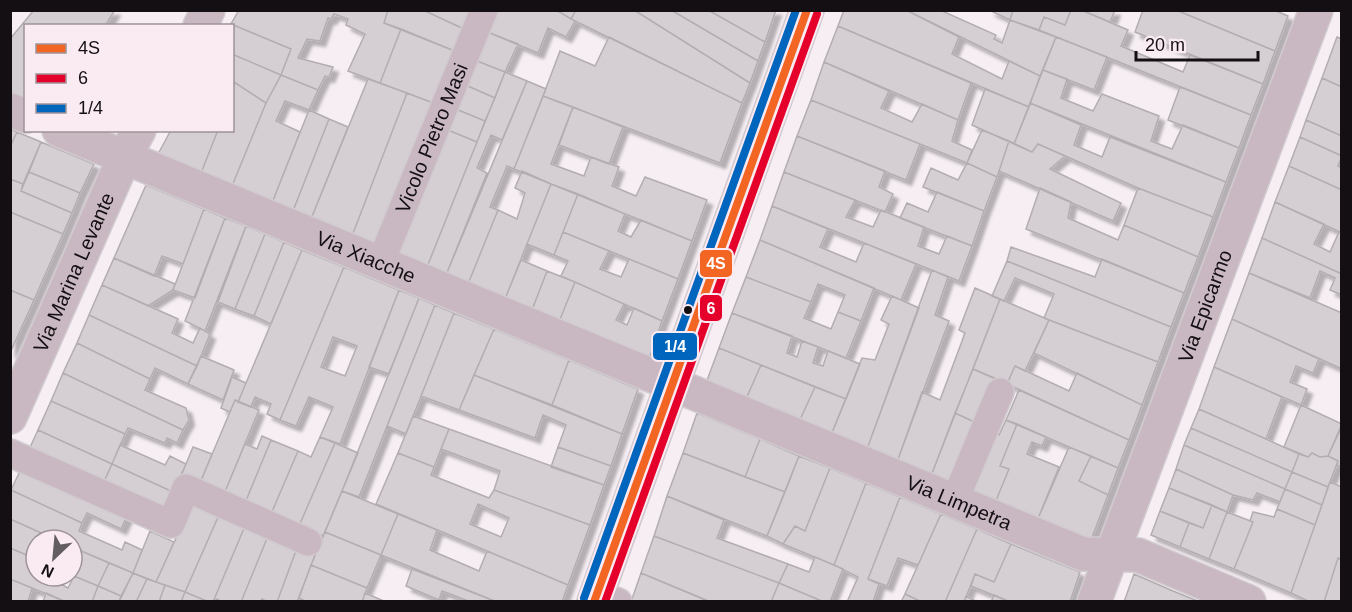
<svg xmlns="http://www.w3.org/2000/svg" width="1352" height="612" viewBox="0 0 1352 612" font-family="Arial,sans-serif">
  <style>
    .building { fill: #d5cfd3; stroke: #b3adb0; stroke-width: 1.5; fill-rule: evenodd; filter: url(#shadow) }
    .lines { fill: none; stroke-linecap: round; stroke-linejoin: round }
    .pedestrian-casing { stroke: #d1cbcf; stroke-width: 30 }
    .minor-casing { stroke: #d1cbcf; stroke-width: 36 }
    .tertiary-casing { stroke: #d1cbcf; stroke-width: 36 }
    .pedestrian { stroke: #c9b8c2; stroke-width: 27 }
    .minor { stroke: #c9b8c2; stroke-width: 33 }
    .tertiary { stroke: #c9b8c2; stroke-width: 33 }
    .bus-1-casing { stroke: #faebf3; stroke-width: 12 }
    .bus-2-casing { stroke: #faebf3; stroke-width: 12 }
    .bus-3-casing { stroke: #faebf3; stroke-width: 12 }
    .bus-1 { stroke: #f26522; stroke-width: 8 }
    .bus-2 { stroke: #e4002b; stroke-width: 8 }
    .bus-3 { stroke: #0065bd; stroke-width: 8 }
    .bus-dot { fill: #140f12; stroke: #faebf3; stroke-width: 2 }
    .labels { text-anchor: middle; dominant-baseline: central; stroke-width: 4.5; stroke-linejoin: round; paint-order: stroke }
    .street-label { font-size: 20px; fill: #140f12; stroke: #faebf3 }
    .line-badge { stroke: #faebf3; stroke-width: 2 }
    .badge-label { font-size: 16px; text-anchor: middle; font-weight: bold; fill: #fff }
  </style>
  <defs>
    <filter id="shadow"><feDropShadow dx="5.5" dy="5.5" stdDeviation="1.5" flood-color="#0004"/></filter>
  </defs>
  <rect width="100%" height="100%" fill="#f6eef3"/>
  <path class="building" d="M34,10H115L105,26H26V100L10,93V39Z
    M239,10H388L384,23L401,29L380,83L348,71L365,34L346,25L348,19L334,14L331,19L328,18L320,41L307,39L298,58L333,67L329,77L325,76L318,90L281,75L291,49L231,24Z
    M388,10H423L466,30L457,52L384,23Z
    M423,10H475L466,30Z
    M493,10H556L575,21L566,37L548,28L538,53L485,31Z
    M556,10H576L571,19Z
    M576,10H634L750,83L742,103L571,19Z
    M634,10H671L758,61L750,83Z
    M671,10H708L765,42L758,61Z
    M708,10H776L765,42Z
    M844,10H906L959,37L952,54L1002,79L1009,61L1040,76L1029,107L838,26Z
    M906,10H940L996,35L994,39L1002,43L1010,20L1056,37L1040,76Z
    M989,10H1013L1010,20Z
    M1013,10H1071L1065,25L1044,17L1039,30L1010,20Z
    M1071,10H1081L1128,30L1121,46L1183,72L1190,55L1263,84L1251,115L1039,30L1044,17L1065,25Z
    M1081,10H1115L1110,22Z
    M1143,10H1176L1275,51L1263,84L1135,32Z
    M1176,10H1274L1288,16L1275,51Z
    M231,24L291,49L281,75L232,54Z
    M838,26L971,83L958,120L824,62Z
    M401,29L457,52L436,104L380,83Z
    M485,31L518,44L505,72L472,59Z
    M609,37L742,103L720,163L543,96L560,51L595,66Z
    M1056,37L1107,57L1094,90L1043,70Z
    M1337,37L1342,39V87L1322,78Z
    M232,54L281,75L266,103L234,82L232,86Z
    M472,59L505,72L495,98L461,83Z
    M824,62L889,91L881,108L912,122L922,104L958,120L952,141L972,150L967,163L811,100Z
    M1043,70L1067,79L1061,98L1093,111L1102,94L1159,116L1151,141L1172,149L1183,125L1239,148L1226,182L1030,103Z
    M505,72L527,81L502,140L491,135L477,168L487,173L446,275L427,267Z
    M281,75L318,90L309,110L285,101L276,121L300,132L272,203L232,186L266,103Z
    M1322,78L1342,87V136L1306,120Z
    M368,79L407,93L352,236L311,219Z
    M527,81L546,89L514,169L507,166L490,207L498,210L468,284L446,275Z
    M234,82L266,103L232,186L201,173L218,130H232V86Z
    M461,83L495,98L485,121L451,107Z
    M1180,87L1251,115L1239,148L1168,120Z
    M985,89L1029,107L1014,144L972,125Z
    M407,93L436,104L380,247L352,236Z
    M543,96L573,107L551,164L584,176L591,157L619,167L612,186L636,196L645,177L707,200L692,241L514,169Z
    M811,100L920,144L906,180L797,136Z
    M1030,103L1081,125L1074,145L1102,157L1110,137L1226,182L1213,217L1138,188L1038,144L1032,152L1014,144Z
    M451,107L485,121L477,142L443,128Z
    M573,107L623,127L609,164L559,145Z
    M309,110L329,119L293,211L272,203Z
    M329,119L348,127L311,219L293,211Z
    M1306,120L1342,136V156L1300,137Z
    M443,128L477,142L427,267L392,252Z
    M10,129L17,132L10,147Z
    M171,130H218L201,173L157,156Z
    M982,130L1009,141L997,177L967,163Z
    M17,132L41,142L23,184L10,179V147Z
    M797,136L885,171L879,187L893,194L885,212L784,172Z
    M1300,137L1342,156L1338,166L1342,168V190L1289,166Z
    M1009,141L1032,152L1038,144L1065,156L1050,169L1121,203L1113,221L999,171Z
    M41,142L94,164L80,193L29,172Z
    M967,163L997,177L984,211L923,187L931,168L958,180Z
    M1289,166L1342,190V233L1275,202Z
    M522,171L551,184L505,299L468,284L498,210L517,219L525,193L515,188Z
    M29,172L80,193L72,213L21,191Z
    M784,172L855,200L846,217L873,227L881,210L924,227L918,246L939,254L947,236L972,246L959,281L772,206Z
    M10,179L23,184L21,191L72,213L63,234L10,212Z
    M551,184L578,194L554,255L527,244Z
    M146,185L204,209L183,264L162,256L154,276L114,258Z
    M1040,188L1071,202L1068,218L1118,240L1124,225L1198,257L1184,293L1026,229Z
    M1138,188L1213,217L1198,257L1124,225Z
    M937,192L984,211L972,246L900,218L907,203L928,212Z
    M578,194L625,214L618,231L631,237L641,220L692,241L678,279L563,232Z
    M1275,202L1324,224L1314,244L1330,252L1339,232L1342,233V274L1262,238Z
    M772,206L828,229L820,247L856,262L864,243L916,264L901,300L760,240Z
    M204,209L225,218L195,298L173,290Z
    M10,212L63,234L34,300L10,290Z
    M225,218L246,226L205,331L185,321Z
    M246,226L265,234L235,309L218,302Z
    M563,232L609,251L600,269L621,277L629,259L678,279L662,321L561,276L568,261L554,255Z
    M265,234L284,242L254,316L235,309Z
    M1262,238L1342,274V295L1330,290L1335,278L1320,271L1310,298L1249,273Z
    M760,240L874,288L861,321L838,312L845,295L818,284L811,302L746,277Z
    M284,242L302,250L271,324L254,316Z
    M1011,247L1095,277L1102,259L1184,293L1171,327L1007,261Z
    M302,250L344,267L280,420L267,414L271,404L255,397L251,407L238,402Z
    M114,258L175,284L173,290L148,306L102,285Z
    M521,260L547,271L532,310L505,299Z
    M1007,261L1171,327L1158,362L1044,318L1054,294L1015,278L1004,301L992,296Z
    M344,267L399,290L340,444L320,437L333,407L309,397L296,426L280,420ZM333,337L357,346L345,376L321,367Z
    M932,270L948,277L935,315L949,321L897,462L867,449Z
    M547,271L575,282L559,322L532,310Z
    M1249,273L1342,313V369L1232,319Z
    M746,277L811,302L804,318L831,329L838,312L861,321L846,358L732,313Z
    M575,282L624,304L616,320L627,325L634,308L662,321L649,359L559,322Z
    M102,285L178,319L172,333L193,343L200,328L210,334L197,366L89,315Z
    M975,288L1000,299L931,476L897,462L922,392L940,400L965,333L959,330Z
    M10,290L34,300L10,353Z
    M399,290L419,298L389,374L369,367Z
    M892,296L919,308L867,449L831,435L862,358L875,360L889,324L881,320Z
    M419,298L435,305L359,497L342,491Z
    M1000,299L1049,320L1025,371L1015,366L1007,384L973,369Z
    M435,305L454,313L406,434L387,426Z
    M454,313L494,329L459,410L421,396Z
    M732,313L792,336L787,353L797,357L802,341L818,347L813,363L823,366L828,351L860,364L846,399L719,348Z
    M89,315L197,366L188,384L155,368L150,379L77,343Z
    M1232,319L1319,359L1313,373L1296,366L1290,382L1307,389L1301,405L1214,367Z
    M1049,320L1158,362L1142,405L1034,353Z
    M494,329L569,360L552,405L474,375Z
    M77,343L150,379L145,390L186,408L189,420L183,430L63,373Z
    M719,348L761,365L746,399L706,383Z
    M201,356L234,370L223,400L188,384Z
    M569,360L638,389L622,434L552,405Z
    M761,365L815,387L799,422L746,399Z
    M1015,366L1069,391L1077,373L1142,405L1129,440L1007,384Z
    M1214,367L1282,397L1266,439L1199,409Z
    M973,369L999,380L981,425L955,413Z
    M63,373L183,430L177,443L167,438L165,443L128,428L125,434L51,401Z
    M474,375L622,434L611,466L558,447L566,425L543,415L535,438L459,410Z
    M232,377L246,383L238,402L235,400L230,412L221,408Z
    M815,387L846,399L831,435L799,422Z
    M1019,390L1129,440L1118,468L1006,420Z
    M235,400L259,410L224,494L200,483Z
    M51,401L125,434L112,464L38,430Z
    M1301,405L1342,424L1328,456L1320,457L1312,453L1308,457L1284,447Z
    M1199,409L1299,454L1292,472L1191,428Z
    M697,413L760,439L745,477L683,453Z
    M955,413L981,425L956,487L931,476Z
    M413,416L449,429L434,467L398,453Z
    M1006,420L1017,424L1000,466L1009,469L995,503L963,490L989,431L999,435Z
    M1017,424L1046,437L1042,446L1032,442L1027,454L1059,467L1037,521L995,503L1009,469L1000,466Z
    M1342,426V468L1337,465L1338,461L1328,456Z
    M1191,428L1292,472L1285,489L1184,445Z
    M449,429L604,485L590,525L494,490L500,471L441,449Z
    M38,430L112,464L102,486L27,454Z
    M262,436L271,440L245,503L224,494L245,444L257,449Z
    M320,437L335,443L299,526L271,514L298,451L311,457Z
    M760,439L799,456L785,492L745,477Z
    M271,440L298,451L271,514L245,503Z
    M335,443L358,453L323,536L299,526Z
    M120,445L165,465L170,456L186,464L173,492L112,464Z
    M1184,445L1285,489L1280,502L1257,493L1253,500L1233,495L1176,469Z
    M193,447L212,454L200,483L181,476Z
    M558,447L611,466L604,485L551,467Z
    M1069,447L1091,456L1079,481L1108,495L1090,543L1037,521Z
    M398,453L434,467L431,475L489,498L494,490L590,525L568,585L376,504ZM478,504L509,518L501,537L470,524Z
    M683,453L785,492L767,536L667,496Z
    M1312,453L1320,457L1328,456L1338,461L1328,487L1292,472L1299,454L1308,457Z
    M799,456L830,468L805,531L795,526L783,544L767,536Z
    M1091,456L1118,468L1108,495L1079,481Z
    M112,464L173,492L163,514L102,486Z
    M23,465L128,514L121,529L87,513L82,523L11,490Z
    M830,468L866,483L834,565L783,544L795,526L805,531Z
    M1176,469L1233,495L1227,512L1169,488Z
    M1292,472L1328,487L1322,505L1285,489Z
    M1330,482L1342,487V560L1338,558L1324,602H1310L1291,593Z
    M866,483L900,497L868,579L879,584L873,602H847L858,577L834,565Z
    M1169,488L1212,505L1203,528L1160,511Z
    M1285,489L1322,505L1315,525L1277,509Z
    M11,490L82,523L79,531L122,550L125,542L142,550L133,573L72,547V540H57L10,519Z
    M342,491L398,514L381,555L325,532Z
    M667,496L724,520L717,538L788,564L779,583L654,536Z
    M900,497L941,514L918,565L898,558L887,586L868,579Z
    M192,503L219,515L185,592L156,582Z
    M1212,505L1227,512L1209,559L1180,547L1189,523L1203,528Z
    M1277,509L1315,525L1291,593L1234,569L1253,522L1250,521L1253,512L1274,517Z
    M1160,511L1189,523L1180,547L1151,535Z
    M1227,512L1253,522L1234,569L1209,559Z
    M398,514L437,530L430,550L479,571L487,551L568,585L562,602H497L381,555Z
    M941,514L977,529L945,602H922L905,594Z
    M219,515L245,526L213,602H209L185,592Z
    M10,519L57,540H36V559L10,548Z
    M245,526L268,536L241,602H222L217,599L213,602Z
    M977,529L1011,544L994,582L975,574L964,602H945Z
    M150,531L174,542L156,582L133,573Z
    M325,532L381,555L367,588L311,565Z
    M268,536L297,548L277,602H268L262,599L260,602H241Z
    M654,536L779,583L771,602H710L641,573Z
    M1011,544L1080,572L1070,602H1010L971,586L975,574L994,582Z
    M72,547L109,563L98,586L74,576L78,566L72,564Z
    M10,548L36,559V576H46L68,588L74,576L98,586L92,602H66L10,579Z
    M297,548L315,555L297,602H277Z
    M815,557L843,569L830,602H824L779,583L788,564L809,572Z
    M1338,558L1342,560V602H1324Z
    M109,563L133,573L121,596L98,586Z
    M311,565L367,588L362,602H307L299,598Z
    M412,569L497,602H471L442,591L439,600L406,586Z
    M133,573L147,579L136,602H119Z
    M641,573L706,600L705,602H631Z
    M1134,574L1173,591L1200,602H1124Z
    M10,579L32,588L28,602H10Z
    M147,579L165,585L159,602H136Z
    M779,583L824,602H771Z
    M165,585L185,592L181,602H159Z
    M98,586L121,596L119,602H92Z
    M185,592L209,602H181Z
    M46,593L66,602H43Z
    M365,593L386,602H362Z
    M905,594L922,602H901Z
    M994,595L1010,602H991Z
    M966,596L977,602H964Z"/>
  <g class="lines">
    <defs>
      <g id="pedestrian">
        <path id="s1" d="M380,264L484,10"/>
        <path d="M10,453L171,524L186,488L308,542"/>
        <path d="M955,500L1000,392"/>
        <path d="M597,594L618,602"/>
      </g>
      <g id="minor">
        <path d="M10,110L26,116"/>
        <path id="s2" d="M59,130L1083,554L1138,555L1249,602"/>
      </g>
      <g id="tertiary">
        <path d="M200,26L208,10"/>
        <path id="s3" d="M10,417L124,158L139,130"/>
        <path d="M594,602L807,10"/>
        <path id="s4" d="M1094,602L1316,10"/>
      </g>
    </defs>
    <use href="#pedestrian" class="pedestrian-casing"/>
    <use href="#minor" class="minor-casing"/>
    <use href="#tertiary" class="tertiary-casing"/>
    <use href="#pedestrian" class="pedestrian"/>
    <use href="#minor" class="minor"/>
    <use href="#tertiary" class="tertiary"/>
    <defs>
      <path id="bus-1" d="M594,602L807,10"/>
      <path id="bus-2" d="M605,602L817,14"/>
      <path id="bus-3" d="M584,598L796,10"/>
    </defs>
    <use href="#bus-1" class="bus-1-casing"/>
    <use href="#bus-2" class="bus-2-casing"/>
    <use href="#bus-3" class="bus-3-casing"/>
    <use href="#bus-1" class="bus-1"/>
    <use href="#bus-2" class="bus-2"/>
    <use href="#bus-3" class="bus-3"/>
  </g>
  <circle class="bus-dot" cx="688" cy="310" r="5"/>
  <g class="labels">
    <g class="street-label">
      <text stroke="none"><textPath href="#s1" startOffset="136">Vicolo Pietro Masi</textPath></text>
      <text stroke="none"><textPath href="#s2" startOffset="332">Via Xiacche</textPath></text>
      <text stroke="none"><textPath href="#s3" startOffset="158">Via Marina Levante</textPath></text>
      <text stroke="none"><textPath href="#s4" startOffset="316">Via Epicarmo</textPath></text>
      <text stroke="none"><textPath href="#s2" startOffset="974">Via Limpetra</textPath></text>
    </g>
  </g>
  <g class="line-badge">
    <rect x="699" y="249" width="34" height="29" rx="6" fill="#f26522"/>
    <rect x="699" y="294" width="24" height="28" rx="6" fill="#e4002b"/>
    <rect x="652" y="332" width="46" height="29" rx="6" fill="#0065bd"/>
  </g>
  <g class="badge-label">
    <text x="716" y="269">4S</text>
    <text x="711" y="314">6</text>
    <text x="675" y="352">1/4</text>
  </g>
  <rect width="1352" height="612" fill="none" stroke="#140f12" stroke-width="24"/>
  <rect x="24" y="24" width="210" height="108" fill="#faebf3" stroke="#9e9399" stroke-width="1.5"/>
  <rect x="36" y="44" width="30" height="9" fill="#f26522" stroke="#9e9399" stroke-width="1.5"/>
  <text x="78" y="54" font-size="18" fill="#140f12">4S</text>
  <rect x="36" y="74" width="30" height="9" fill="#e4002b" stroke="#9e9399" stroke-width="1.5"/>
  <text x="78" y="84" font-size="18" fill="#140f12">6</text>
  <rect x="36" y="104" width="30" height="9" fill="#0065bd" stroke="#9e9399" stroke-width="1.5"/>
  <text x="78" y="114" font-size="18" fill="#140f12">1/4</text>
  <g transform="translate(54 558) rotate(206)"><circle r="28" fill="#faebf3" stroke="#9e9399" stroke-width="1.5"/>
  <path d="M0-4.5L10 22L0 15L-10 22Z" fill="#635d61"/>
  <text y="-9" font-size="16" font-weight="bold" text-anchor="middle" fill="#140f12">N</text>
  </g>
  <path d="M1136 51v9h122v-9" fill="none" stroke="#140f12" stroke-width="3"/>
  <text x="1145" y="51" font-size="18" fill="#140f12" stroke="#faebf3" stroke-width="4.5" paint-order="stroke">20 m</text>
</svg>
